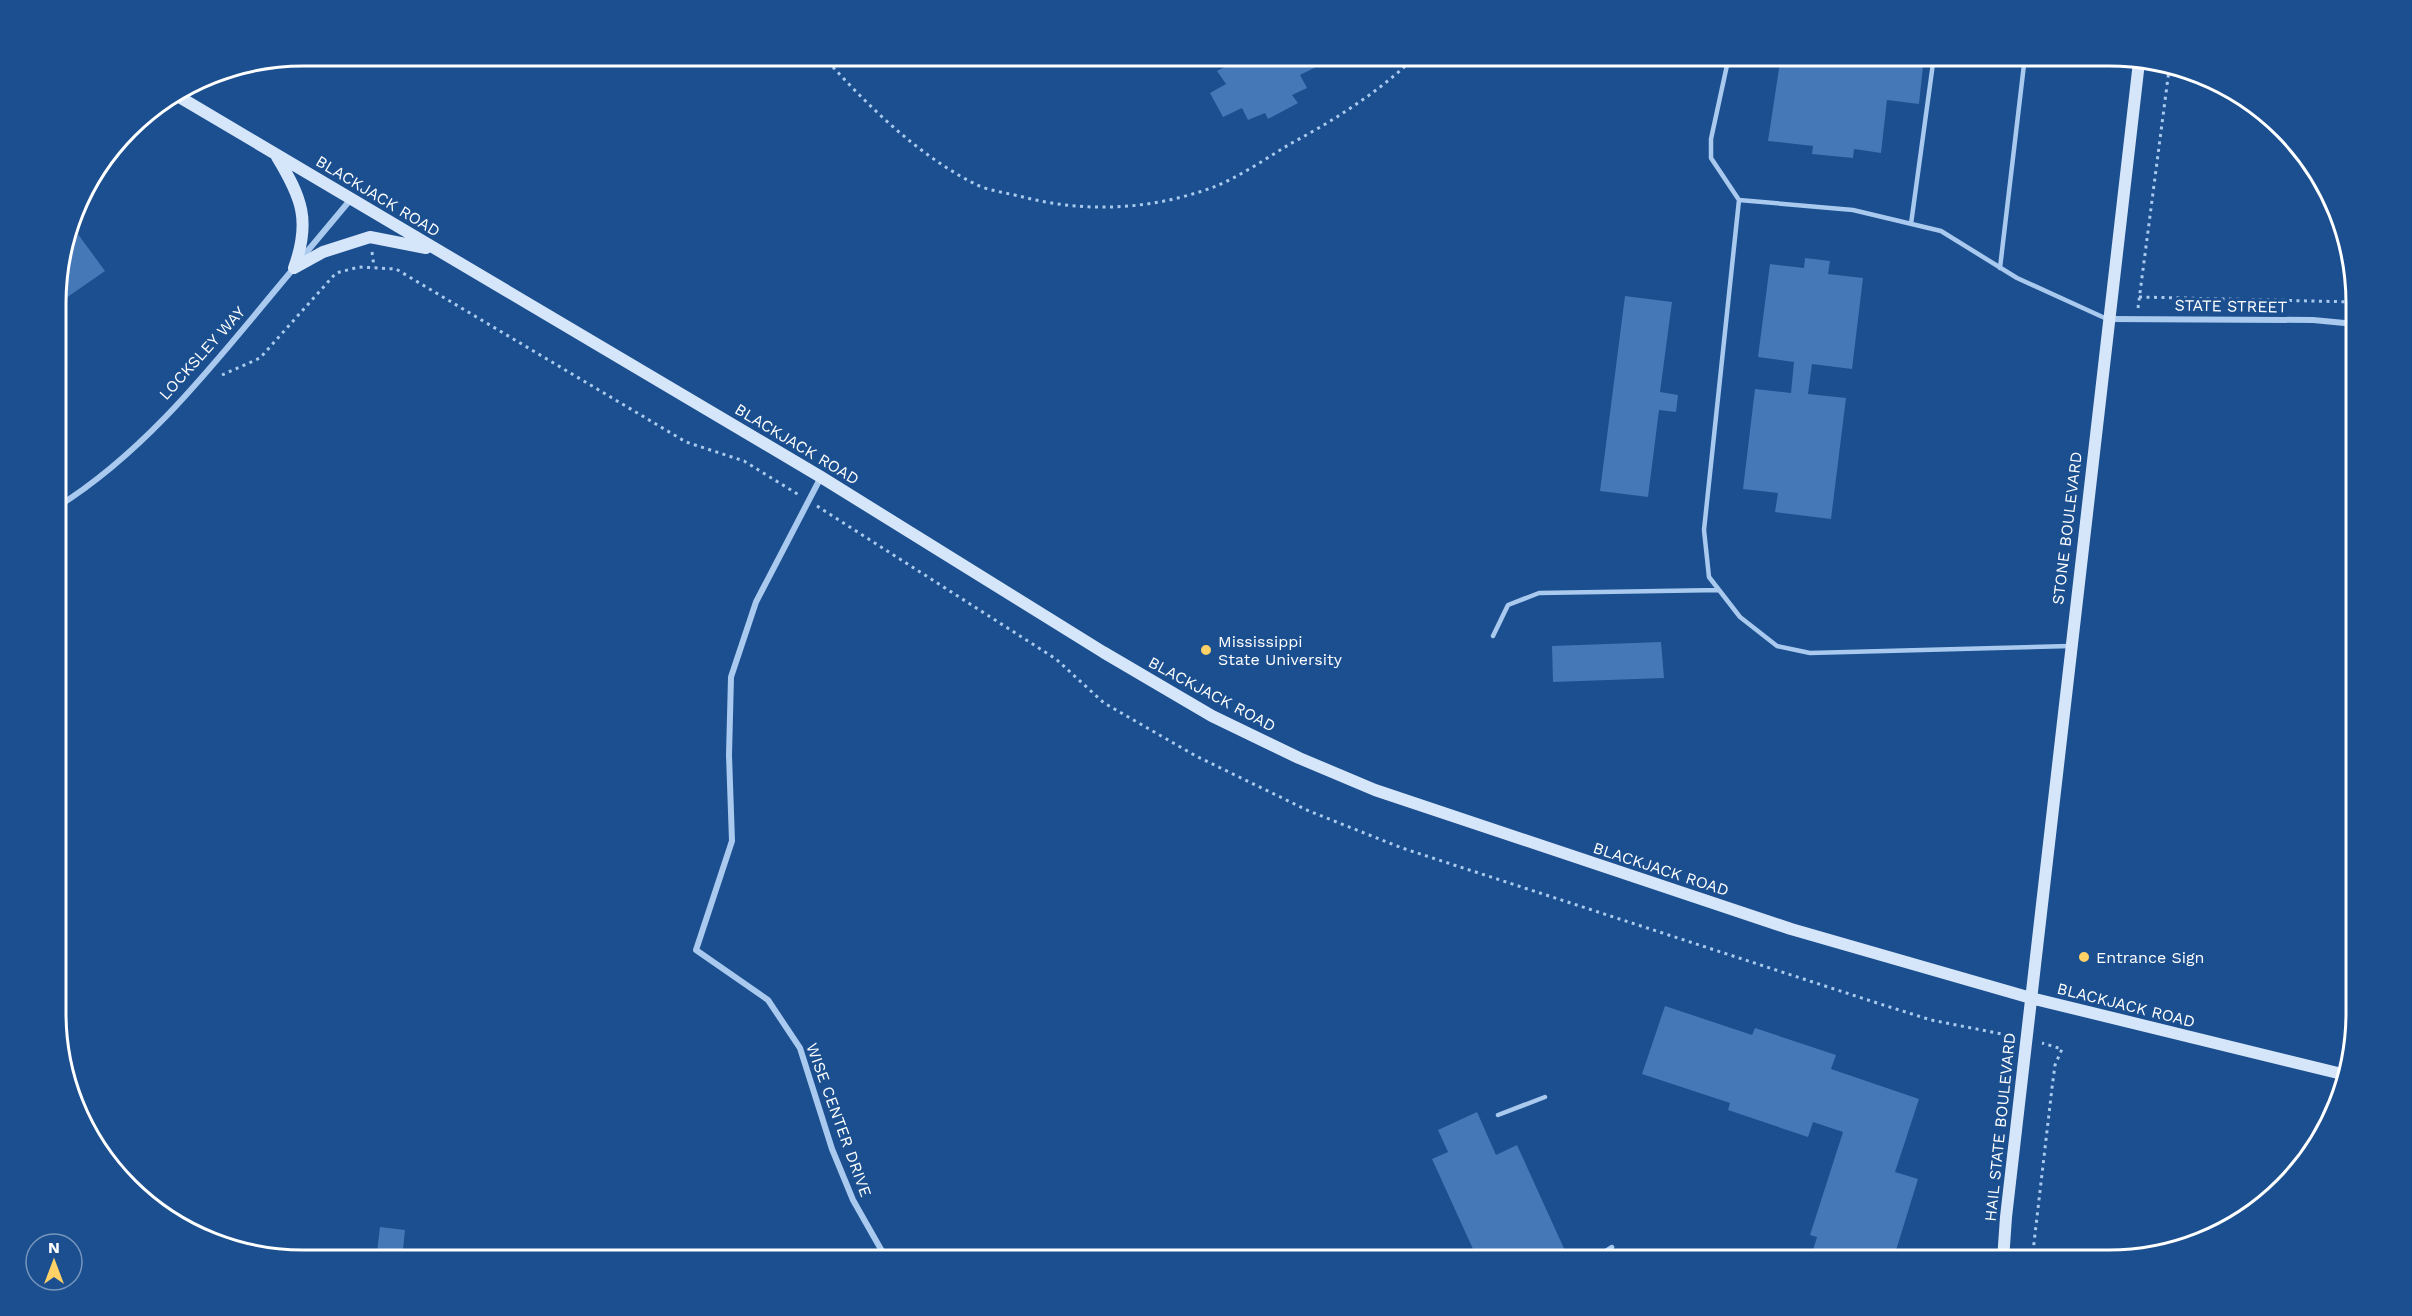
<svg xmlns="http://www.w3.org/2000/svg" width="2412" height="1316" viewBox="0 0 2412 1316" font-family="'Work Sans',sans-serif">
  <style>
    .building { fill: #4478b7 }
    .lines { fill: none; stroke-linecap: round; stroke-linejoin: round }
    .path { stroke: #a9c9ee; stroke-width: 3; stroke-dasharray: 3 4.5; stroke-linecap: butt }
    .lane { stroke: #a9c9ee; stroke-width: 4.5 }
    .street { stroke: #a9c9ee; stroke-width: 6 }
    .secondary { stroke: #d6e6fa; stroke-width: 12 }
    .poi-dot { fill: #ffd166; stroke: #1b4f8f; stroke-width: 2 }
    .labels { text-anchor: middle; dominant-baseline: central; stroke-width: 6; stroke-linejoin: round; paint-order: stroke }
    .street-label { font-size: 16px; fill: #fff; stroke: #1b4f8f }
    .poi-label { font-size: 16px; fill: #fff; stroke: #1b4f8f; text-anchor: start }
    .rim { fill: none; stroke: #fff; stroke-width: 3 }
  </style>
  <rect width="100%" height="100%" fill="#1b4f8f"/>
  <path class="building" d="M1246,56H1307L1316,67L1300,75L1307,88L1292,95L1298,103L1268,119L1265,113L1248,120L1242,108L1223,117L1210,93L1226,84L1217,71Z
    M1803,56L1924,57L1919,104L1887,100L1881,153L1854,149L1853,158L1812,154L1813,146L1768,141L1780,62L1801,65Z
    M72,226L105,271L56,305V286Z
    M1805,258L1830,261L1828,274L1863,278L1852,369L1812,364L1808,394L1846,398L1831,519L1775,512L1778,493L1743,489L1755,389L1791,393L1794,362L1758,357L1770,264L1804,268Z
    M1625,296L1672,302L1660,392L1678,395L1676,412L1659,410L1648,497L1600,491Z
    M1661,642L1664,678L1553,682L1552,646Z
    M1665,1006L1752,1035L1755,1028L1836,1055L1831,1069L1919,1099L1895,1172L1918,1179L1893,1260H1810L1817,1237L1810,1235L1843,1132L1813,1122L1808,1137L1728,1110L1730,1103L1642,1074Z
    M1477,1112L1496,1155L1517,1145L1567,1255L1556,1260H1478L1432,1159L1448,1152L1438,1130Z
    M380,1227L405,1230L402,1260H376Z"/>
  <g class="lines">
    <path class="path" d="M823,56C866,104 916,154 975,184C989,191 1008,193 1023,197C1085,213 1150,210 1211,188C1238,178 1265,159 1290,144C1335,120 1380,91 1416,56
      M372,252L374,267
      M2139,297L2355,302
      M2138,308L2169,70
      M222,375L260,358L336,273L359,267L396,269L686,442L744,461L799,495
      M817,506L1056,659L1104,703L1196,756L1309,811L1402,848L1874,1002L1931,1020L2012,1036
      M2032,1260L2052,1088L2055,1065L2062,1049L2042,1043"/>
    <path class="lane" d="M1729,56L1711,139V158L1739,200L1853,210L1941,231L2017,278L2107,319
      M1739,200L1704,530L1709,577L1740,617L1777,646L1810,653L2070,646
      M1911,224L1934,56
      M2000,268L2025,56
      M1493,636L1508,605L1539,593L1719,590
      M1498,1115L1545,1097
      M1592,1260L1612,1247"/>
    <path class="street" d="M300,260L351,199
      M2109,319L2313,320L2355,324
      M821,477L756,602L731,677L729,755L732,841L696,950L768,1000L800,1048L832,1149L853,1200L887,1260
      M57,507C152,448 222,353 294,268"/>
    <path class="secondary" d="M176,95L821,477L1103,652L1212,716L1299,758L1375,790L1791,929L2031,998L2342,1074
      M277,157C302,198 311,221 294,268
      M294,268L323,252L370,237L426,248
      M2003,1260L2006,1217L2139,62"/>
  </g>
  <g class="poi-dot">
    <circle cx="1206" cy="650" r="6"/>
    <circle cx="2084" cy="957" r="6"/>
  </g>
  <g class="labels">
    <g class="street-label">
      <text transform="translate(378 196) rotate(31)">BLACKJACK ROAD</text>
      <text transform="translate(2231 306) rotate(1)">STATE STREET</text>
      <text transform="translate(202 353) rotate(-48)">LOCKSLEY WAY</text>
      <text transform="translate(797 444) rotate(31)">BLACKJACK ROAD</text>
      <text transform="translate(2067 528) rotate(-83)">STONE BOULEVARD</text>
      <text transform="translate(1212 694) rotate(28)">BLACKJACK ROAD</text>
      <text transform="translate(1661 869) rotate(18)">BLACKJACK ROAD</text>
      <text transform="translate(2126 1005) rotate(14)">BLACKJACK ROAD</text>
      <text transform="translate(839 1120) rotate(70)">WISE CENTER DRIVE</text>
      <text transform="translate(2000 1127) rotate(-84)">HAIL STATE BOULEVARD</text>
    </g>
    <g class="poi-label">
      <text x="1218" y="641">Mississippi<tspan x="1218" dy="18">State University</tspan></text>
      <text x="2096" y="957">Entrance Sign</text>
    </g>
  </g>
  <path d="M0 0H2412V1316H0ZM303 66H2109A237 237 0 0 1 2346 303V1013A237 237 0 0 1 2109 1250H303A237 237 0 0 1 66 1013V303A237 237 0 0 1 303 66Z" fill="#1b4f8f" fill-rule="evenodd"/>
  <path class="rim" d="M303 66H2109A237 237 0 0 1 2346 303V1013A237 237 0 0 1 2109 1250H303A237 237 0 0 1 66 1013V303A237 237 0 0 1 303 66Z"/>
  <g transform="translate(54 1262)"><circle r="28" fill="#1b4f8f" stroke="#7695bc" stroke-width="1.5"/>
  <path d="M0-4.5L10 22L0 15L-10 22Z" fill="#ffd166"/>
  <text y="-9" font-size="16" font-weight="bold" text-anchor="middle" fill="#ffffff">N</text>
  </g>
</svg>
